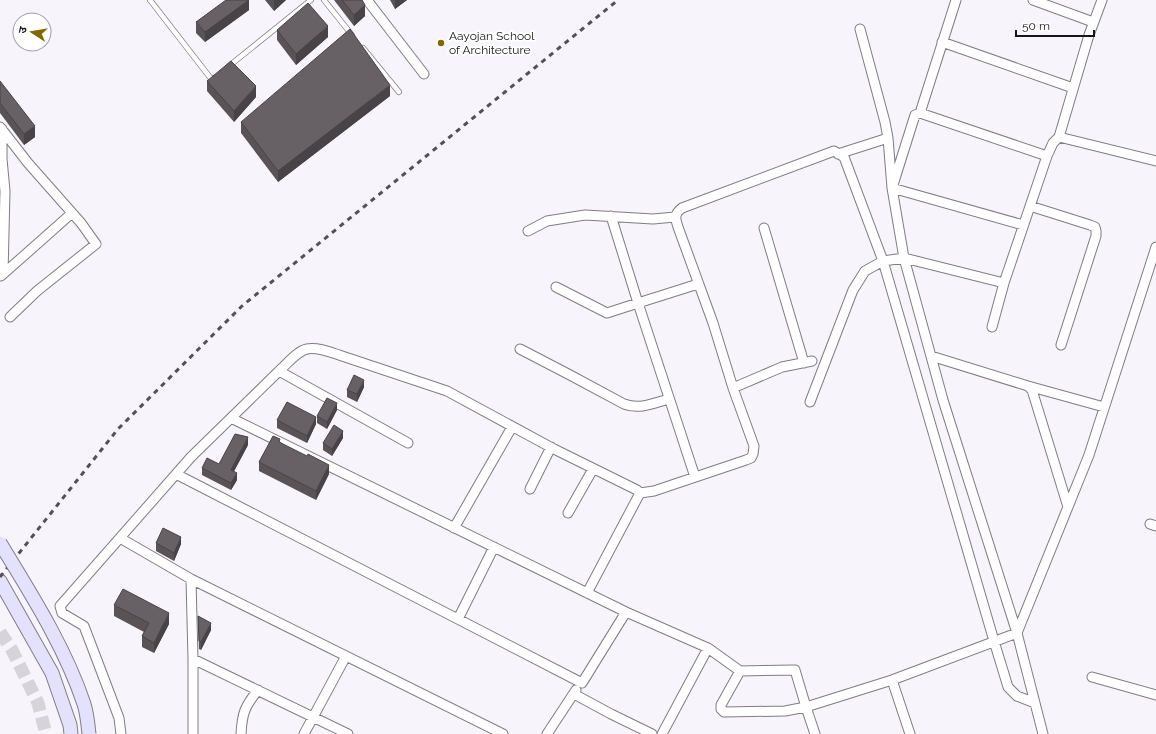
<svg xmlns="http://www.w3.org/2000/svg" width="1156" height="734" viewBox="0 0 1156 734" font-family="Raleway,'Noto Sans Devanagari',sans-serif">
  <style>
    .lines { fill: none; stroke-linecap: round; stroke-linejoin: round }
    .secondary-tunnel { stroke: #d6d3d9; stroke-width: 13; stroke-dasharray: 13 6; stroke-linecap: butt }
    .lane-casing { stroke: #817c83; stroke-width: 6 }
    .street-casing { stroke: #817c83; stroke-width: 11 }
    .secondary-casing { stroke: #817c83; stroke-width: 15 }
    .lane { stroke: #fff; stroke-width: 4.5 }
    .street { stroke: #fff; stroke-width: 9 }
    .secondary { stroke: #e4e1fd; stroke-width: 13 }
    .rail { stroke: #535154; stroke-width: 3; stroke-dasharray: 5 5; stroke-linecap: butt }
    .secondary-bridge-casing { stroke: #817c83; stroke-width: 15; stroke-linecap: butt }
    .secondary-bridge { stroke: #e4e1fd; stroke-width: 13 }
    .wall { fill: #595356 }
    .shaded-wall { fill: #484346 }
    .building { fill: #676064; stroke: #484346 }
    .poi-dot { fill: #816800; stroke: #fff; stroke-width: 1.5 }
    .labels { text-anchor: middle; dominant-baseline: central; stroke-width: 4; stroke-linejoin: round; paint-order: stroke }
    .poi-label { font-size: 12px; fill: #171517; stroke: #fff; text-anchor: start }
  </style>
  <rect width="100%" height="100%" fill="#f8f4fb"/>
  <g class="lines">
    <path class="secondary-tunnel" d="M0,632L12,650L38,703L46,734"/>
    <defs>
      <path id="lane" d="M150,0L212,80L214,78
        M324,0L352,35
        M363,48L399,92
        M229,66L311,0"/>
      <path id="street" d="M367,0L424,74
        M1033,0L1093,22
        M860,29L885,122L888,138L892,188L1023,225
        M942,42L1073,88
        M920,113L956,0
        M0,127L28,163L81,223L96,244L37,291L10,317
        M2,129V159L5,191L3,274
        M1059,137L1156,161
        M838,154L888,138
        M1030,206L1090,225L1095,227L1096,231V236L1061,345
        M764,228L804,363
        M528,231L547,221L585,215L653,219L675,217
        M1,276L72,213
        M1004,283L904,258L892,188L915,115L920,113L1047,156
        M556,287L607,313L638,303L611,216
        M992,327L1004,283L1047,156L1053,143L1059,137L1089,35L1102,0
        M520,349L570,375L624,404C640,410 654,403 669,399
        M931,356L1028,386L1032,390L1068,507
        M279,371C287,364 297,351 307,349C317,347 330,352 339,355L447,391L554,449L637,490L640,493L587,593
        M1028,386L1104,407
        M733,388L782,367L812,361
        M810,402L853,290L865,271L883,261L904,258L943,400L1017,633L1089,455L1156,247
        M176,474L582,683L626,612L231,418
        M695,477L638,303L698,284
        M530,489L551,447
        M640,493L654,491L746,460L751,458L753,454L754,446L733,388L713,323L678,227C675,218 674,214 682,208L834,151L844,157L883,261L994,641L1008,687L1017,696L1035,703
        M568,513L593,469
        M1150,524L1156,526
        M454,528L512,427
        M120,538L191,579L503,734
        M191,579L193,659L348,734
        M626,612L708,648L740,671L795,670L806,707L785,711L724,712L721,709V705L740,671
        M458,619L494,547
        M193,659V734
        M1092,677L1156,695
        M892,680L910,734
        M574,694L611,714L652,734
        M121,734L119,718L84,626L62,613L60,606L191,457L279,371L408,443
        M241,734C242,713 245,706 258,690
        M304,734L346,656
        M547,734L576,690
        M662,734L708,648
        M815,734L806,707L892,680L1017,633L1043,734"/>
      <path id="secondary" d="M0,581L52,673L70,725L71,734"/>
    </defs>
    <use href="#lane" class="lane-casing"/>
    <use href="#street" class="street-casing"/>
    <use href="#secondary" class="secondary-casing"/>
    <use href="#lane" class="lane"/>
    <use href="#street" class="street"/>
    <use href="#secondary" class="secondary"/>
    <path class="rail" d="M0,577L118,429L242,306L618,0"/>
    <defs>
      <path id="secondary-bridge" d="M0,543C31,594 65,647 84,704C87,713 88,724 89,734"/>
    </defs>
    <use href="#secondary-bridge" class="secondary-bridge-casing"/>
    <use href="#secondary-bridge" class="secondary-bridge"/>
  </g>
  <path class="wall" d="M249,0V10L205,42L196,33V22Z
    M265,0H286L274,11Z
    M334,0H362L365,16L354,26Z
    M390,0H407L395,9Z
    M277,30L328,37L296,65L277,40Z
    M0,81L35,137L24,145L0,113Z
    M207,81L256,97L234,122L207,91Z
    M390,96L278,182L241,133V122Z
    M364,387L357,402L347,397V390Z
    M337,410L327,429L317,423V416Z
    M277,420L316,424L307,443L277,428Z
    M343,438L332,456L323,450V443Z
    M280,442L329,474L316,500L259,471V462Z
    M248,445L234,471L237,480L231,490L202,475V468L219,464Z
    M156,543L181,544L174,561L156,551Z
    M114,605L169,624L154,653L142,647V636L144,632L114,616Z
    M198,616L211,630L201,650L199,649Z"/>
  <path class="shaded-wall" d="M249,0V10L205,42V32Z
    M274,0H286L274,11Z
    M395,0H407L395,9Z
    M365,5V16L354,26V15Z
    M328,26V37L296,65V54Z
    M390,85V96L278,182V171Z
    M256,86V97L234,122V111Z
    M35,126V137L24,145V134Z
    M364,380V387L357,402V394Z
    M337,403V410L327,429V422Z
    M316,417V424L307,443V436Z
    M343,431V438L332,456V449Z
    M248,437V445L231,477V470Z
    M329,465V474L316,500V491Z
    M237,473V480L231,490V483Z
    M181,537V544L174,561V553Z
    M169,613V624L154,653V643Z
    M211,623V630L201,650V642Z"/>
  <path class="building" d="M226,0H249L205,32L196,22Z
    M342,0H362L365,5L354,15Z
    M308,3L328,26L296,54L277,30Z
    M350,29L390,85L278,171L241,122Z
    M231,61L256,86L234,111L207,81Z
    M0,81L35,126L24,134L0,103Z
    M354,375L364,380L357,394L347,390Z
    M327,398L337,403L327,422L317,416Z
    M287,402L316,417L307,436L277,420Z
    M334,425L343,431L332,449L323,443Z
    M235,434L248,437L231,470L237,473L231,483L202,468L207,458L219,464Z
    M273,436L280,439L279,442L307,456L308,454L329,465L316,491L259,462Z
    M163,528L181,537L174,553L156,543Z
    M123,589L169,613L154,643L142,636L149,623L114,605Z
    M198,616L211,623L201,642L199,641Z"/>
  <circle class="poi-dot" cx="441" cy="43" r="4"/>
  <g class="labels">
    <g class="poi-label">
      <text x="449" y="36">Aayojan School<tspan x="449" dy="14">of Architecture</tspan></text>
    </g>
  </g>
  <g transform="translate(32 32) rotate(282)"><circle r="19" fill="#ffffff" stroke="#a2a1a2"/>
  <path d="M0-3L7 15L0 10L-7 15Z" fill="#816800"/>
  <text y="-6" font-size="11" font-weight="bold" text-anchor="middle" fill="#171517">उ</text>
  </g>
  <path d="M1016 30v6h78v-6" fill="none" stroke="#171517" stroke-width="2"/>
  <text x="1022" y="30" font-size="12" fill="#171517" stroke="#ffffff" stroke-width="3" paint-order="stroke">50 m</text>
</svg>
